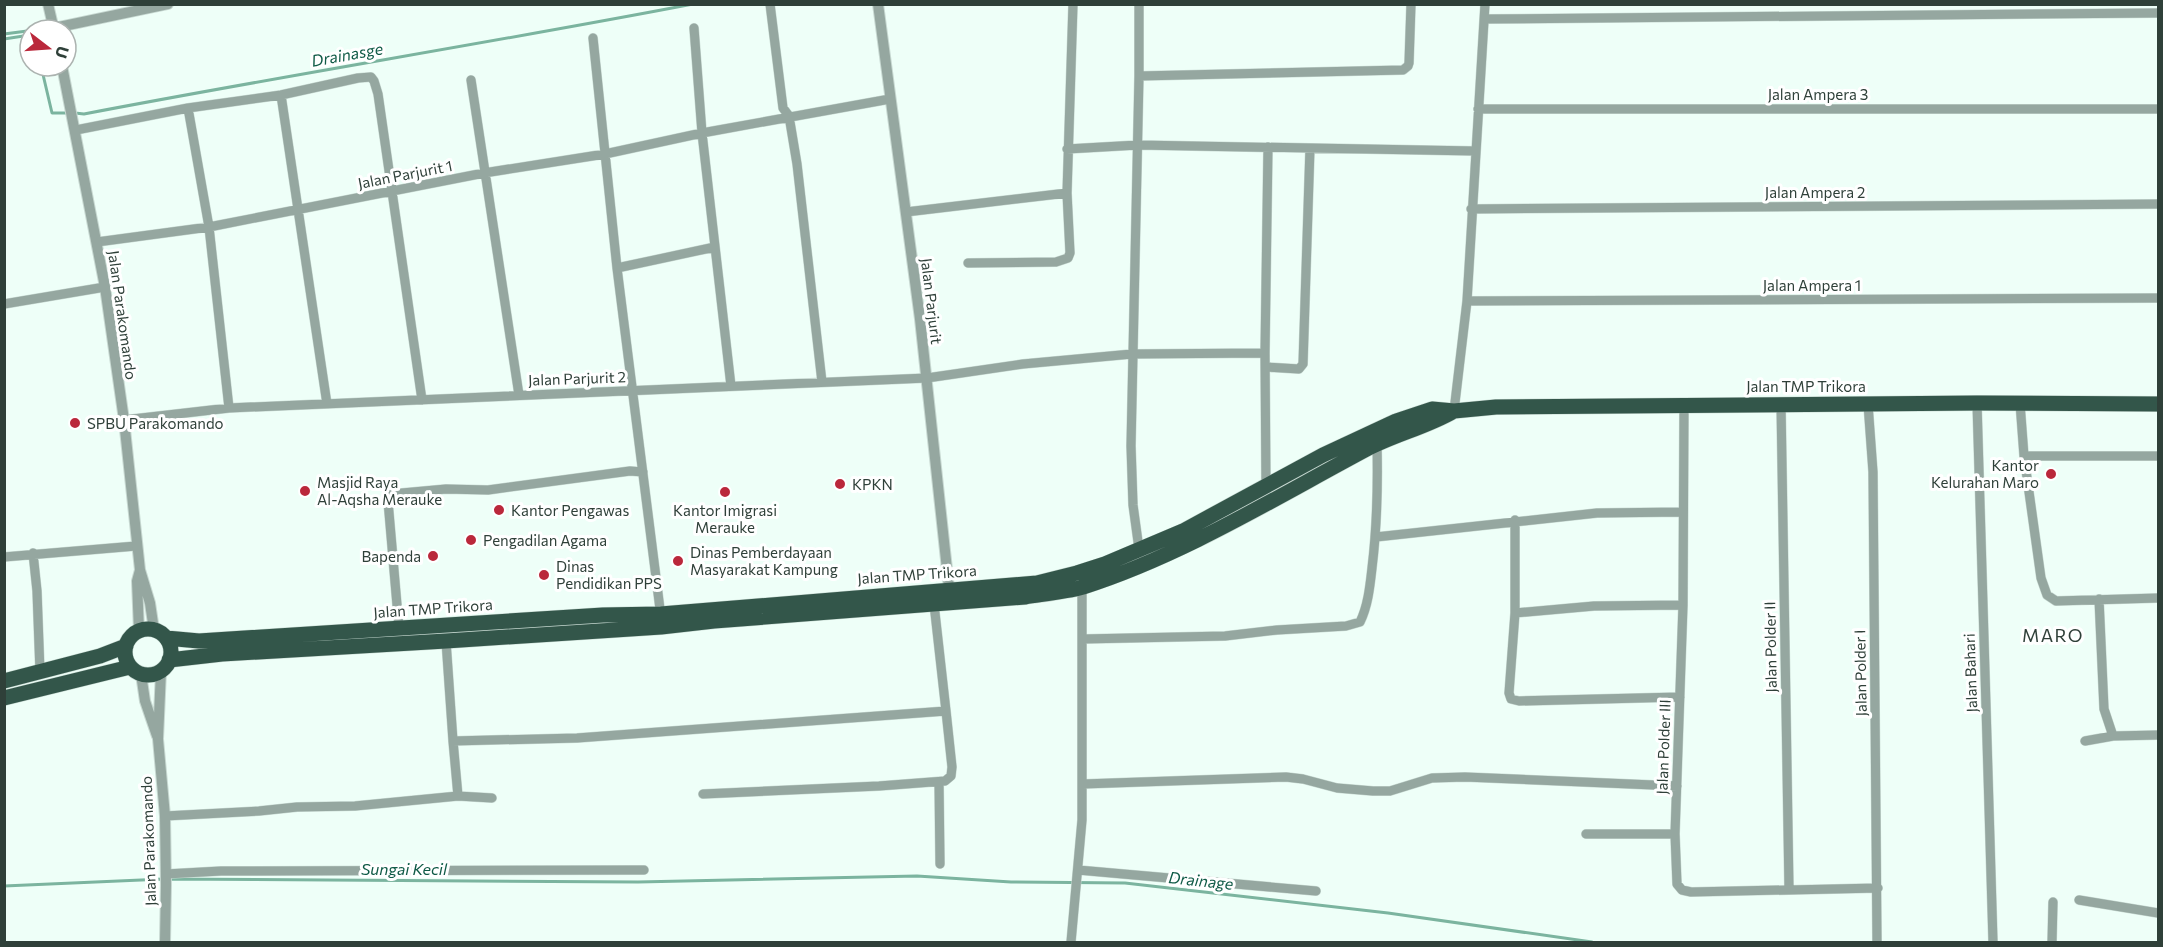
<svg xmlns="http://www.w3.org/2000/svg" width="2163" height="947" viewBox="0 0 2163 947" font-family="Commissioner,sans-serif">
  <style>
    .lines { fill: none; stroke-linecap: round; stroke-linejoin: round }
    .stream { stroke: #7bb49f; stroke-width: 3 }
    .minor-casing { stroke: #c8d9d2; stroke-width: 10 }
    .tertiary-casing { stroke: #c8d9d2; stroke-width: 12 }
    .trunk-casing { stroke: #c8d9d2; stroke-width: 16 }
    .minor { stroke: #95a7a0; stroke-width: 9 }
    .tertiary { stroke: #95a7a0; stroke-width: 10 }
    .trunk { stroke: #33564a; stroke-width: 15 }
    .poi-dot { fill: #ba283b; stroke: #fff; stroke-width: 2 }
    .labels { text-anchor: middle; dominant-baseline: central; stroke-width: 6; stroke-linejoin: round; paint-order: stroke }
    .street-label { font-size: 15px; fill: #2f4039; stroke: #fff }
    .poi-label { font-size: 15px; fill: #2f4039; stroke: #fff; text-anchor: start }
    .water-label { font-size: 16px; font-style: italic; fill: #0f5a46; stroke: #fff }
    .quarter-label { font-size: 18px; letter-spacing: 1.5px; fill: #2f4039; stroke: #fff }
  </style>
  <rect width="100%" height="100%" fill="#eefff8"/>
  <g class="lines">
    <path class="stream" d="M4,34L35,30
      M4,39L30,35
      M41,66L52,113H68
      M75,113L84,114C287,75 490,43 693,4
      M4,886L164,879L638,882L917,876L1011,882L1125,883L1388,913L1592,942"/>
    <defs>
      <path id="minor" d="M770,4L783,108L789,116L797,164L822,382
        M1139,4V76L1131,446L1133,505L1139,549
        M1484,19L2158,13
        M694,28L702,133L731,386
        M593,38L617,268L661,617
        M1139,76L1403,70L1408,66L1409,63L1411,4
        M471,80L519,395
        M281,95L327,404
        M1478,109H2158
        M76,130L188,108L281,95L358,78L371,77L374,81L378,94L422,400
        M1067,149L1138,145L1475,151
        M1471,209L2158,204
        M906,212L1067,193L1073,4
        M97,242L209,227L188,108
        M968,263L1056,262L1068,258L1070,253L1067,193
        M617,268L715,247
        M1467,301L2158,298
        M4,304L105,287
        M1266,367L1299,369L1303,364L1310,148
        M1977,403L1993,942
        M2020,403L2024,456L2041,578L2047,595L2056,601L2158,598
        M1781,404L1789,889
        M1868,404L1873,472L1877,942
        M1684,406L1683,605L1675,834L1677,884L1682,890L1691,892L1878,888
        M229,408L927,378L1023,364L1132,354L1265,353
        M1454,411L1467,301L1485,4
        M124,420L229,408L209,227L484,173L605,154L702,133L890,99
        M2024,456H2158
        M1266,488L1265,353L1268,147
        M1515,520V613L1509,693L1511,699L1519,701L1680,697
        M1376,537L1597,513L1683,512
        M33,553L37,591L40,672
        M4,557L136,546
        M2099,599L2104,709L2113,736L2158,735
        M934,604L946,711
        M1515,613L1594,606L1683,605
        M399,628L388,501L391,494L446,489L488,490L630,471L643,472
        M1083,639L1225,636L1277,630L1346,626L1360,622C1368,606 1370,586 1372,568C1377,527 1378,486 1377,444
        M446,641L453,741L577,738L946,711L952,767L951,776L945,781L879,786L703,794
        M453,741L458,796
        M2085,741L2113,736
        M939,782L940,864
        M1083,784L1286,777L1303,779L1337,788L1373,791H1390L1432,778L1465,777L1677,786
        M165,816L259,811L297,807L355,806L458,796L492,798
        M1586,834H1675
        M1078,870L1316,891
        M166,874L221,871L644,870
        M2079,900L2158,913
        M1071,942L1082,820V587
        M2052,942L2053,902"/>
      <path id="tertiary" d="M48,4L54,30
        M878,4L920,319L950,597
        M54,28L168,4
        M62,66L105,287L124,420L140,570L150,603L154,630
        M139,631L137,581L140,570
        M161,671L158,739L165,816L166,885L165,942
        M141,674L145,701L157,736"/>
      <path id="trunk" d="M125 652a23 23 0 1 1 46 0a23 23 0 1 1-46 0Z
        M166,638L199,641L603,615L661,614L1037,583L1077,573L1105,564L1183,531L1323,455L1396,421L1432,409L1454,411L1496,407L1977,403L2158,404
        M169,660L222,654L446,641L661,627L714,621L1025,597C1044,594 1065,592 1083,587C1183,555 1275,498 1367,449C1395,434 1427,427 1454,411
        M4,681L100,656L126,646
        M4,698L130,667"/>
    </defs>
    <use href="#minor" class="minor-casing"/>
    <use href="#tertiary" class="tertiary-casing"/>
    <use href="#trunk" class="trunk-casing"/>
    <use href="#minor" class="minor"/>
    <use href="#tertiary" class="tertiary"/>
    <use href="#trunk" class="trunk"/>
  </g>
  <g class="poi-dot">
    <circle cx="75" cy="423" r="6"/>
    <circle cx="2051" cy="474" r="6"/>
    <circle cx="840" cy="484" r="6"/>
    <circle cx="305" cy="491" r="6"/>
    <circle cx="725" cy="492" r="6"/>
    <circle cx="499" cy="510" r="6"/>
    <circle cx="471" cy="540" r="6"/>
    <circle cx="433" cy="556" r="6"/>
    <circle cx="678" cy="561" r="6"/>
    <circle cx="544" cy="575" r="6"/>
  </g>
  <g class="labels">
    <g class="street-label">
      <text x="1818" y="94">Jalan Ampera 3</text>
      <text transform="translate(405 174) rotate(-11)">Jalan Parjurit 1</text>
      <text x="1815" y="192">Jalan Ampera 2</text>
      <text x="1812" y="285">Jalan Ampera 1</text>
      <text transform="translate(932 301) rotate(83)">Jalan Parjurit</text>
      <text transform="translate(123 315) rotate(82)">Jalan Parakomando</text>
      <text transform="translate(577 378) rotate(-2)">Jalan Parjurit 2</text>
      <text x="1806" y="386">Jalan TMP Trikora</text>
      <text transform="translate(917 574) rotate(-4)">Jalan TMP Trikora</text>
      <text transform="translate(433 608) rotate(-4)">Jalan TMP Trikora</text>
      <text transform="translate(1770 647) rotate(-91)">Jalan Polder II</text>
      <text transform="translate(1860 673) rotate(-91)">Jalan Polder I</text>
      <text transform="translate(1970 673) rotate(-92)">Jalan Bahari</text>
      <text transform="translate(1663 747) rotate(-88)">Jalan Polder III</text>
      <text transform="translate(148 841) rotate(-92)">Jalan Parakomando</text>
    </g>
    <g class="poi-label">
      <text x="87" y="423">SPBU Parakomando</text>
      <text x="2039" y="465" text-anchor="end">Kantor<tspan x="2039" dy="17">Kelurahan Maro</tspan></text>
      <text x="317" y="482">Masjid Raya<tspan x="317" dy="17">Al-Aqsha Merauke</tspan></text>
      <text x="852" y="484">KPKN</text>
      <text x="511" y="510">Kantor Pengawas</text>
      <text x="725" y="510" text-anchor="middle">Kantor Imigrasi<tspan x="725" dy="17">Merauke</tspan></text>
      <text x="483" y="540">Pengadilan Agama</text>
      <text x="690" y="552">Dinas Pemberdayaan<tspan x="690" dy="17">Masyarakat Kampung</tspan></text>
      <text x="421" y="556" text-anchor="end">Bapenda</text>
      <text x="556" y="566">Dinas<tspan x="556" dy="17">Pendidikan PPS</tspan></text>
    </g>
    <g class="water-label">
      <text transform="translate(347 54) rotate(-10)">Drainasge</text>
      <text x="404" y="868">Sungai Kecil</text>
      <text transform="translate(1201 880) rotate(6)">Drainage</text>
    </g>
    <g class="quarter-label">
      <text x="2053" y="635">MARO</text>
    </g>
  </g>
  <rect width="2163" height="947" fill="none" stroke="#2f4039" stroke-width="12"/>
  <g transform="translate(48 48) rotate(107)"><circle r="28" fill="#ffffff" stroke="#acb3b0" stroke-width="1.5"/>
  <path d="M0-4.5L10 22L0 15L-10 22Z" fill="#ba283b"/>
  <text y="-9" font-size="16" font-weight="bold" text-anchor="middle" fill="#2f4039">U</text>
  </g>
</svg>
